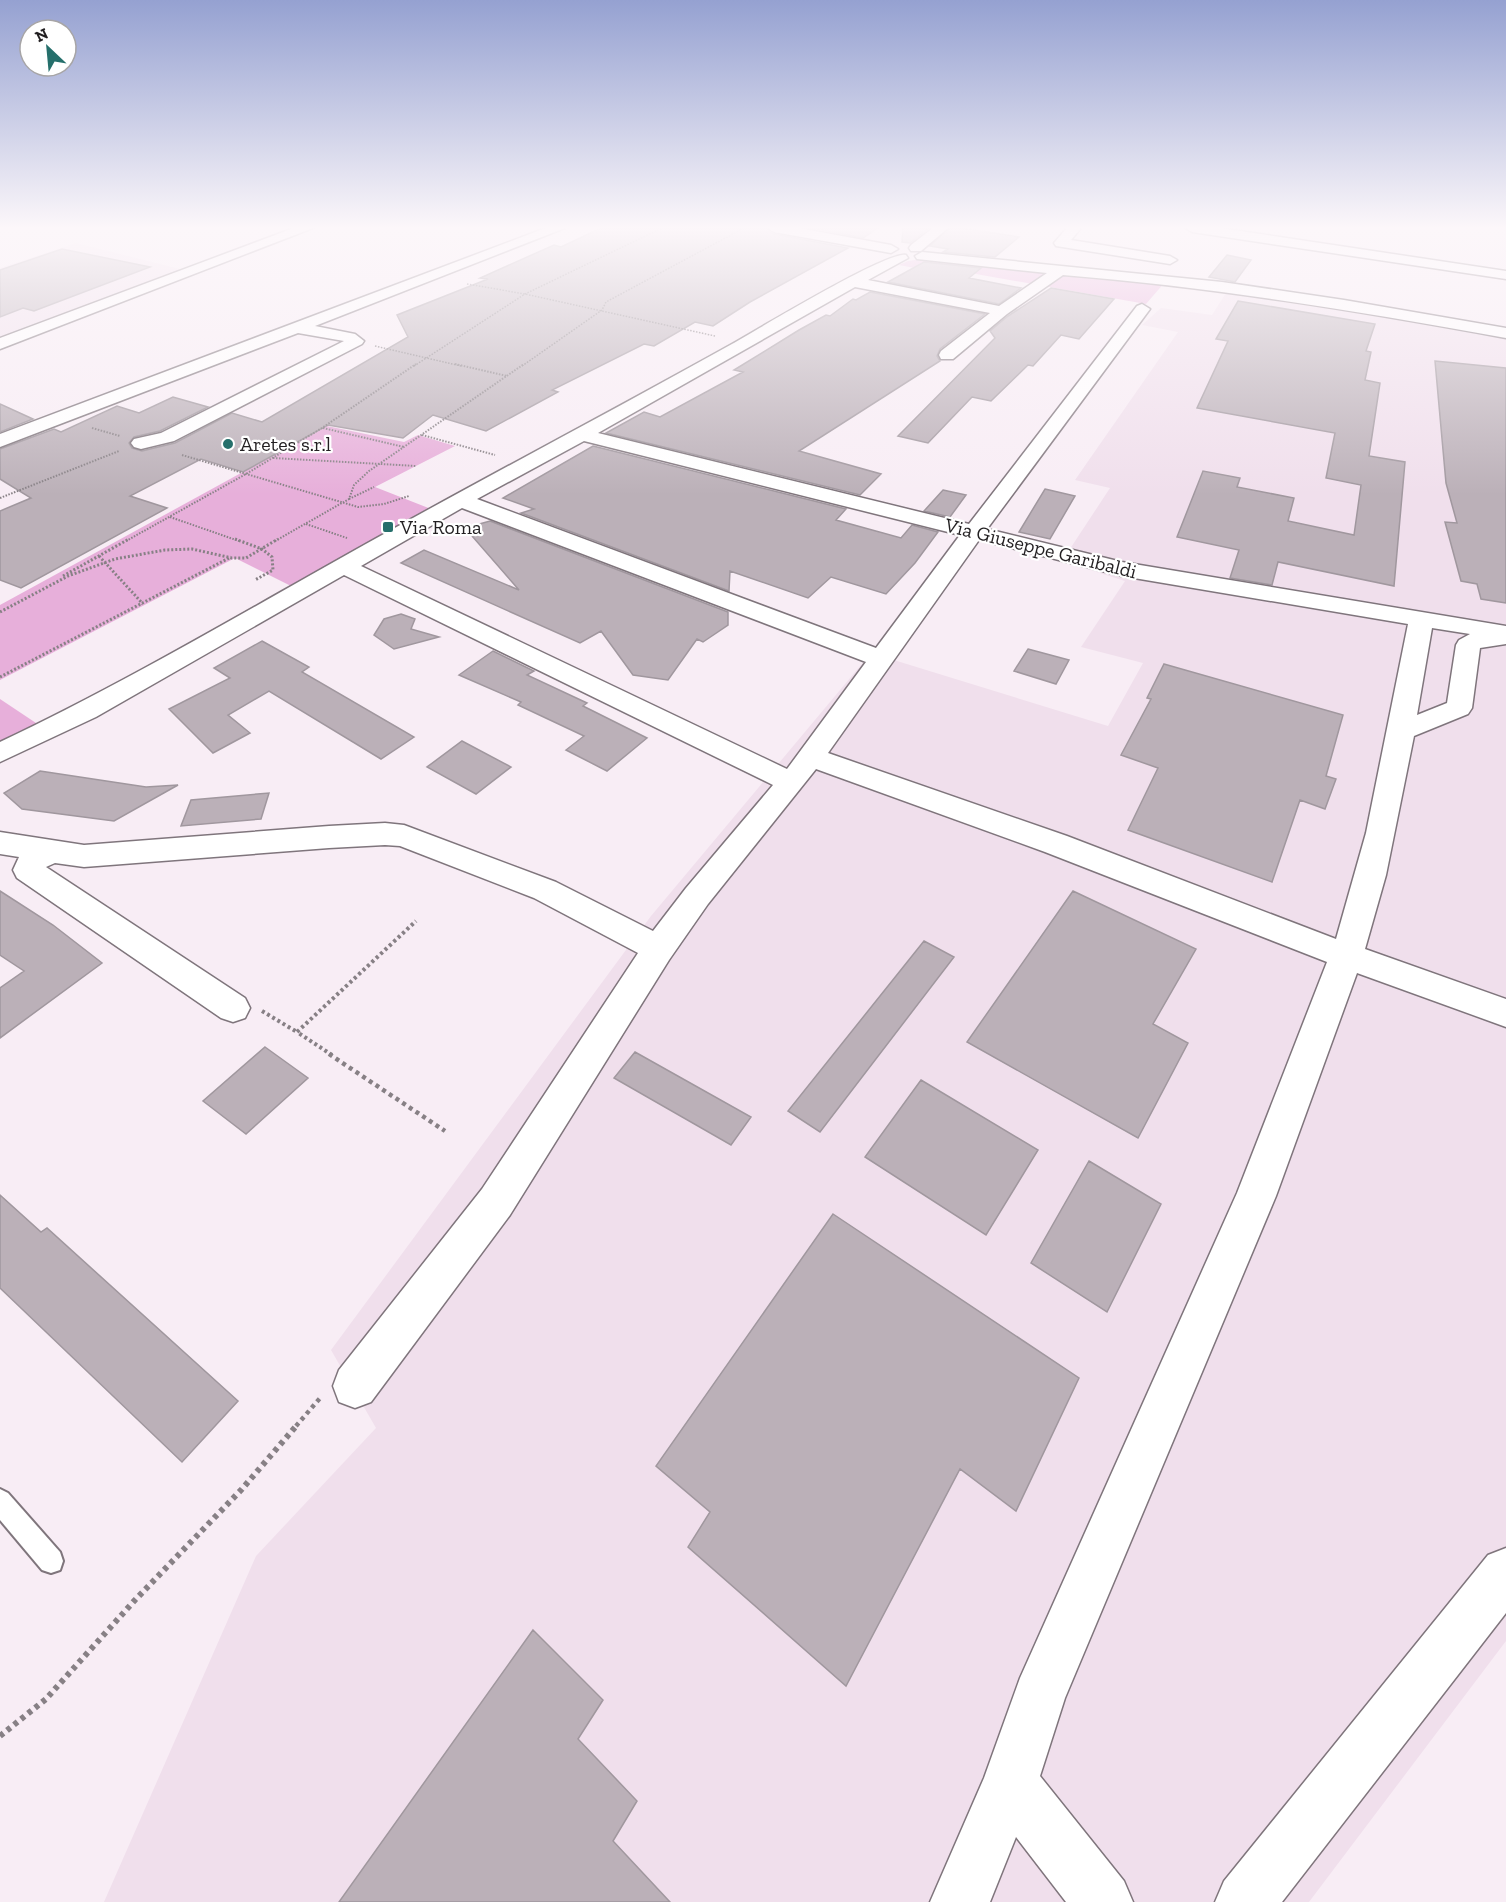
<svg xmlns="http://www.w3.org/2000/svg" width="1506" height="1902" viewBox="0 0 1506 1902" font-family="'Zilla Slab',serif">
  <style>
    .built { fill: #f0dfec }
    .green { fill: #e7afda }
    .building { fill: #bbb0b8; stroke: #a0979e; stroke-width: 1.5 }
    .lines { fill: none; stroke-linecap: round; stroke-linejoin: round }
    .service-casing { stroke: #7f757c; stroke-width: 4 }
    .minor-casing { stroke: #7f757c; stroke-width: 3 }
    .tertiary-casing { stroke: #7f757c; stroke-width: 3 }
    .path-far5 { stroke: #878085; stroke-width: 1.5; stroke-dasharray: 1.5 1.5; stroke-linecap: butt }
    .path-far4 { stroke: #878085; stroke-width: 2; stroke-dasharray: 1.5 1.5; stroke-linecap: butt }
    .path-far3 { stroke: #878085; stroke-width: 3; stroke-dasharray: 2 2; stroke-linecap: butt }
    .path-far2 { stroke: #878085; stroke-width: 4; stroke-dasharray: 3 3; stroke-linecap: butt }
    .path-far1 { stroke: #878085; stroke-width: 4.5; stroke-dasharray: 4 4; stroke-linecap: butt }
    .path { stroke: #878085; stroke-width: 6; stroke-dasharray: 4.5 4.5; stroke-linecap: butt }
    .service { fill: #fff; fill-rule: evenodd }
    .minor { fill: #fff; fill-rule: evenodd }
    .tertiary { fill: #fff; fill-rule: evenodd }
    .poi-dot { fill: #256f6b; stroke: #fff; stroke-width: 2 }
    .labels { text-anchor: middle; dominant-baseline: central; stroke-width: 4.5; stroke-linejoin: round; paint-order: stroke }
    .far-poi-label { font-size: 20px; fill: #221f21; stroke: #fff; text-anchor: start }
    .far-street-label { font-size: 20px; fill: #221f21; stroke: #fff }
  </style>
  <rect width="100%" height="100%" fill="#f8edf5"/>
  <path class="built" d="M76,243L188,271L0,339V268Z
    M1231,285L1506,328V1641L1309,1902H104L256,1556L376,1428L331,1350L651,916L871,653L1108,726L1143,663L1081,647L1125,581L1062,561L1110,488L1075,480L1178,332L1142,325L1161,308L1212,315Z"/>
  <path class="green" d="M922,259L1165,282L1146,304L931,266L925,270L899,265L908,261Z
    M327,426L404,442L418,435L455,446L375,487L431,509L293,587L235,558L0,680V605Z
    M0,699L39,725L0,742Z"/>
  <path class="building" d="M601,228H766L774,234L848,248L750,302L713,326L695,322L654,346L644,344L552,390L558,392L486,431L433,415L403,438L328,425L243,472L201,459L130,496L167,508L21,588L0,580V511L31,498L0,479V449L54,429L61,432L117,406L139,413L173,397L208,407L160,431L134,437L129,443L132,448L142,451L175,443L232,413L262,422L408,337L397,315L488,279L480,278L554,245L561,247Z
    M812,228H878L863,238Z
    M903,228H929L910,243L902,242Z
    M950,228H961L1019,237L995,257L943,252L948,249L930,246Z
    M62,249L150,267L34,311L23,308L0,317V270Z
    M1227,255L1251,260L1235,282L1209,277Z
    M924,262L981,268L969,278L1021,288L999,304L888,282Z
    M1051,288L1114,299L1079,339L1061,335L1033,366L1028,365L991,401L972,397L928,443L898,436L995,338L990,331L1008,316Z
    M870,292L985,314L940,349L937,356L940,361L799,451L881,474L860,495L606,433L644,412L660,417L743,372L734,370L799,330L826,315L830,316L853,299L856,300Z
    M1238,301L1375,324L1366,351L1371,352L1365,380L1380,383L1369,456L1405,462L1394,586L1278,562L1272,585L1230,578L1239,550L1177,537L1203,471L1240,478L1237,487L1294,498L1288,521L1354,535L1361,485L1326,478L1335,433L1197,408L1228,341L1216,339Z
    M1435,361L1506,368V603L1481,599L1477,584L1461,581L1445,522L1457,523L1446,483Z
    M0,404L33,419L0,432Z
    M593,446L846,509L836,520L901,538L912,525L938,532L915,563L886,594L831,577L808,598L730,571L729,591L521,513L534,509L503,498Z
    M1045,489L1075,496L1050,539L1019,532Z
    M943,490L966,495L950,517L924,511Z
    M490,521L728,612V625L703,642L697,639L668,680L633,675L601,631L580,643L401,563L424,550L519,590L465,528Z
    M401,614L415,619L411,629L439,637L394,649L374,635L384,619Z
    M262,641L309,667L302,672L414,737L381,759L269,691L228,715L250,733L213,753L169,709L230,678L214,668Z
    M1028,649L1069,660L1056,684L1014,671Z
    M493,651L534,671L527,675L587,703L583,706L647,738L607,771L566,750L584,736L518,705L521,702L459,675Z
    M1164,664L1343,715L1326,776L1336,779L1325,809L1300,800L1272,882L1128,830L1158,768L1121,755L1151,699L1147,698Z
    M462,741L511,767L476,794L427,767Z
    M40,771L146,787L178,785L114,821L22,809L4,793Z
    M269,793L261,819L181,826L191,800Z
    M0,891L53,925L102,963L0,1038V988L24,971L0,955Z
    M1073,891L1196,949L1153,1024L1188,1043L1138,1138L967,1042Z
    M924,941L954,957L820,1132L788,1111Z
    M265,1047L308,1078L246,1134L203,1101Z
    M635,1052L751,1117L731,1145L614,1078Z
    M921,1080L1038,1150L986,1235L865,1157Z
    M1089,1161L1161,1204L1107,1312L1031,1263Z
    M0,1195L41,1232L47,1228L238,1401L182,1462L0,1288Z
    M833,1214L1079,1378L1016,1511L960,1469L846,1686L688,1547L710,1512L656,1466Z
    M533,1630L603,1700L578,1739L637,1801L613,1841L670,1902H339Z"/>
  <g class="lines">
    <defs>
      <path id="service" d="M0,1489L8,1493L60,1552L63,1561L60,1570L51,1573L42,1570L0,1520Z"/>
      <path id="minor" d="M546,228H565L315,326L355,334L364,341L362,344L174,441L141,449L134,447L131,443L134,439L161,433L344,341L298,333L0,447V434Z
        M768,228H798L891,245L898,249L891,253L774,232Z
        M933,228H948L921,251H911L909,248L911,245Z
        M1067,228H1081L1071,240L1170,256L1177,260L1170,264L1056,246L1054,243Z
        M1186,228H1220L1506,271V279L1192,232Z
        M922,252L1222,282L1344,300L1506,328V338C1359,311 1212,287 1063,275L1007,314L953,359H941L939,355L941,351L990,313L855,287L598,433L969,524L1137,306L1142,304L1150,309L987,529L1122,562L1506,626V644L1480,648L1472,708L1468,714L1414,736L1386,875L1365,949L1506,999V1027L1357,973L1276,1196L1065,1698L1040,1776L1124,1881L1133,1902H1066L1016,1837L990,1902H930L984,1778L1020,1678L1237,1193L1327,962L1045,852L816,769L708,904L669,960L510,1215L371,1402L355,1408L339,1402L333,1386L339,1370L482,1189L638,953L534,898L400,846L385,845L329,848L84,867L55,863L46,867L245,998L250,1008L245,1018L233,1022L221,1018L17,878L13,870L19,857L0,854V832L84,845L329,826L385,823L404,825L556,882L653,931L686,888L773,785L344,575L96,717L0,762V742C125,683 244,612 364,545C486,477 610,412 732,344C757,330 887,251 906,255L908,258L868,280L999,306L1047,273L917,259L915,256ZM584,441L960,535L876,648L477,499ZM462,508L866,662L787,769L361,566ZM979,540L1122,576L1408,624L1366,833L1336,939L1067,836L828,753ZM1432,628L1470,634L1459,640L1456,645L1447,703L1417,715Z"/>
      <path id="tertiary" d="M294,228H313L0,349V338Z
        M1506,1548V1613L1282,1902H1215L1224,1881L1488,1555Z"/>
    </defs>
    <use href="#service" class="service-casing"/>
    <use href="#minor" class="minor-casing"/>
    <use href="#tertiary" class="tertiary-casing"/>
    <path class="path-far5" d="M467,284L525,294L715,336
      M375,346L461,366
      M414,366L525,294L662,228
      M522,366L602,310L606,302L744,228"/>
    <path class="path-far4" d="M455,364L507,376
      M92,428L120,436
      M323,428L404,447
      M422,435L495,455
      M182,455L358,507L384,504L409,496
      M273,458L416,466
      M0,498L119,451
      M349,499L374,487
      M170,517L239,541
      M306,524L347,538
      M126,541L246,474L322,428L416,364
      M275,541L349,499L354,485L369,471L524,364"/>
    <path class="path-far3" d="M235,539L262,549L272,557L273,570L255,580
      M99,556L143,604
      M63,576L129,539
      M0,612L68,576L115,559L165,550L192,549L232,558H246L278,539
      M0,677L231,557"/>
    <path class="path-far2" d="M262,1011L297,1032
      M332,1055L297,1032L416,921"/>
    <path class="path-far1" d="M329,1054L445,1131
      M296,1426L321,1397"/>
    <path class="path" d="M0,1736L46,1699L135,1600L242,1489L297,1425"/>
    <use href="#service" class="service"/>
    <use href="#minor" class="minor"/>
    <use href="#tertiary" class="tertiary"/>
  </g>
  <linearGradient id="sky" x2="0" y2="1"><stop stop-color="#95a1d1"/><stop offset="0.46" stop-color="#fcf7fa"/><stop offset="1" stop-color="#fcf7fa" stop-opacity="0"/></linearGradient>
  <rect width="1506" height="495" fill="url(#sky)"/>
  <g class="poi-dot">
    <circle cx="228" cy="444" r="6"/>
    <rect x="382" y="521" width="12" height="12" rx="3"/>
  </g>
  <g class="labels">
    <g class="far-poi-label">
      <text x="240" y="444">Aretes s.r.l</text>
      <text x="400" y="527">Via Roma</text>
    </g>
    <g class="far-street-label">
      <text transform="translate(1041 548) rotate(14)">Via Giuseppe Garibaldi</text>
    </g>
  </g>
  <g transform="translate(48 48) rotate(334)"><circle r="28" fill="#ffffff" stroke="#a7a5a6" stroke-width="1.5"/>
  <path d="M0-4.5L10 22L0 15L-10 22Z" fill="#256f6b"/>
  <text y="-9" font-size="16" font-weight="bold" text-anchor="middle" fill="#221f21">N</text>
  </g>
</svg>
